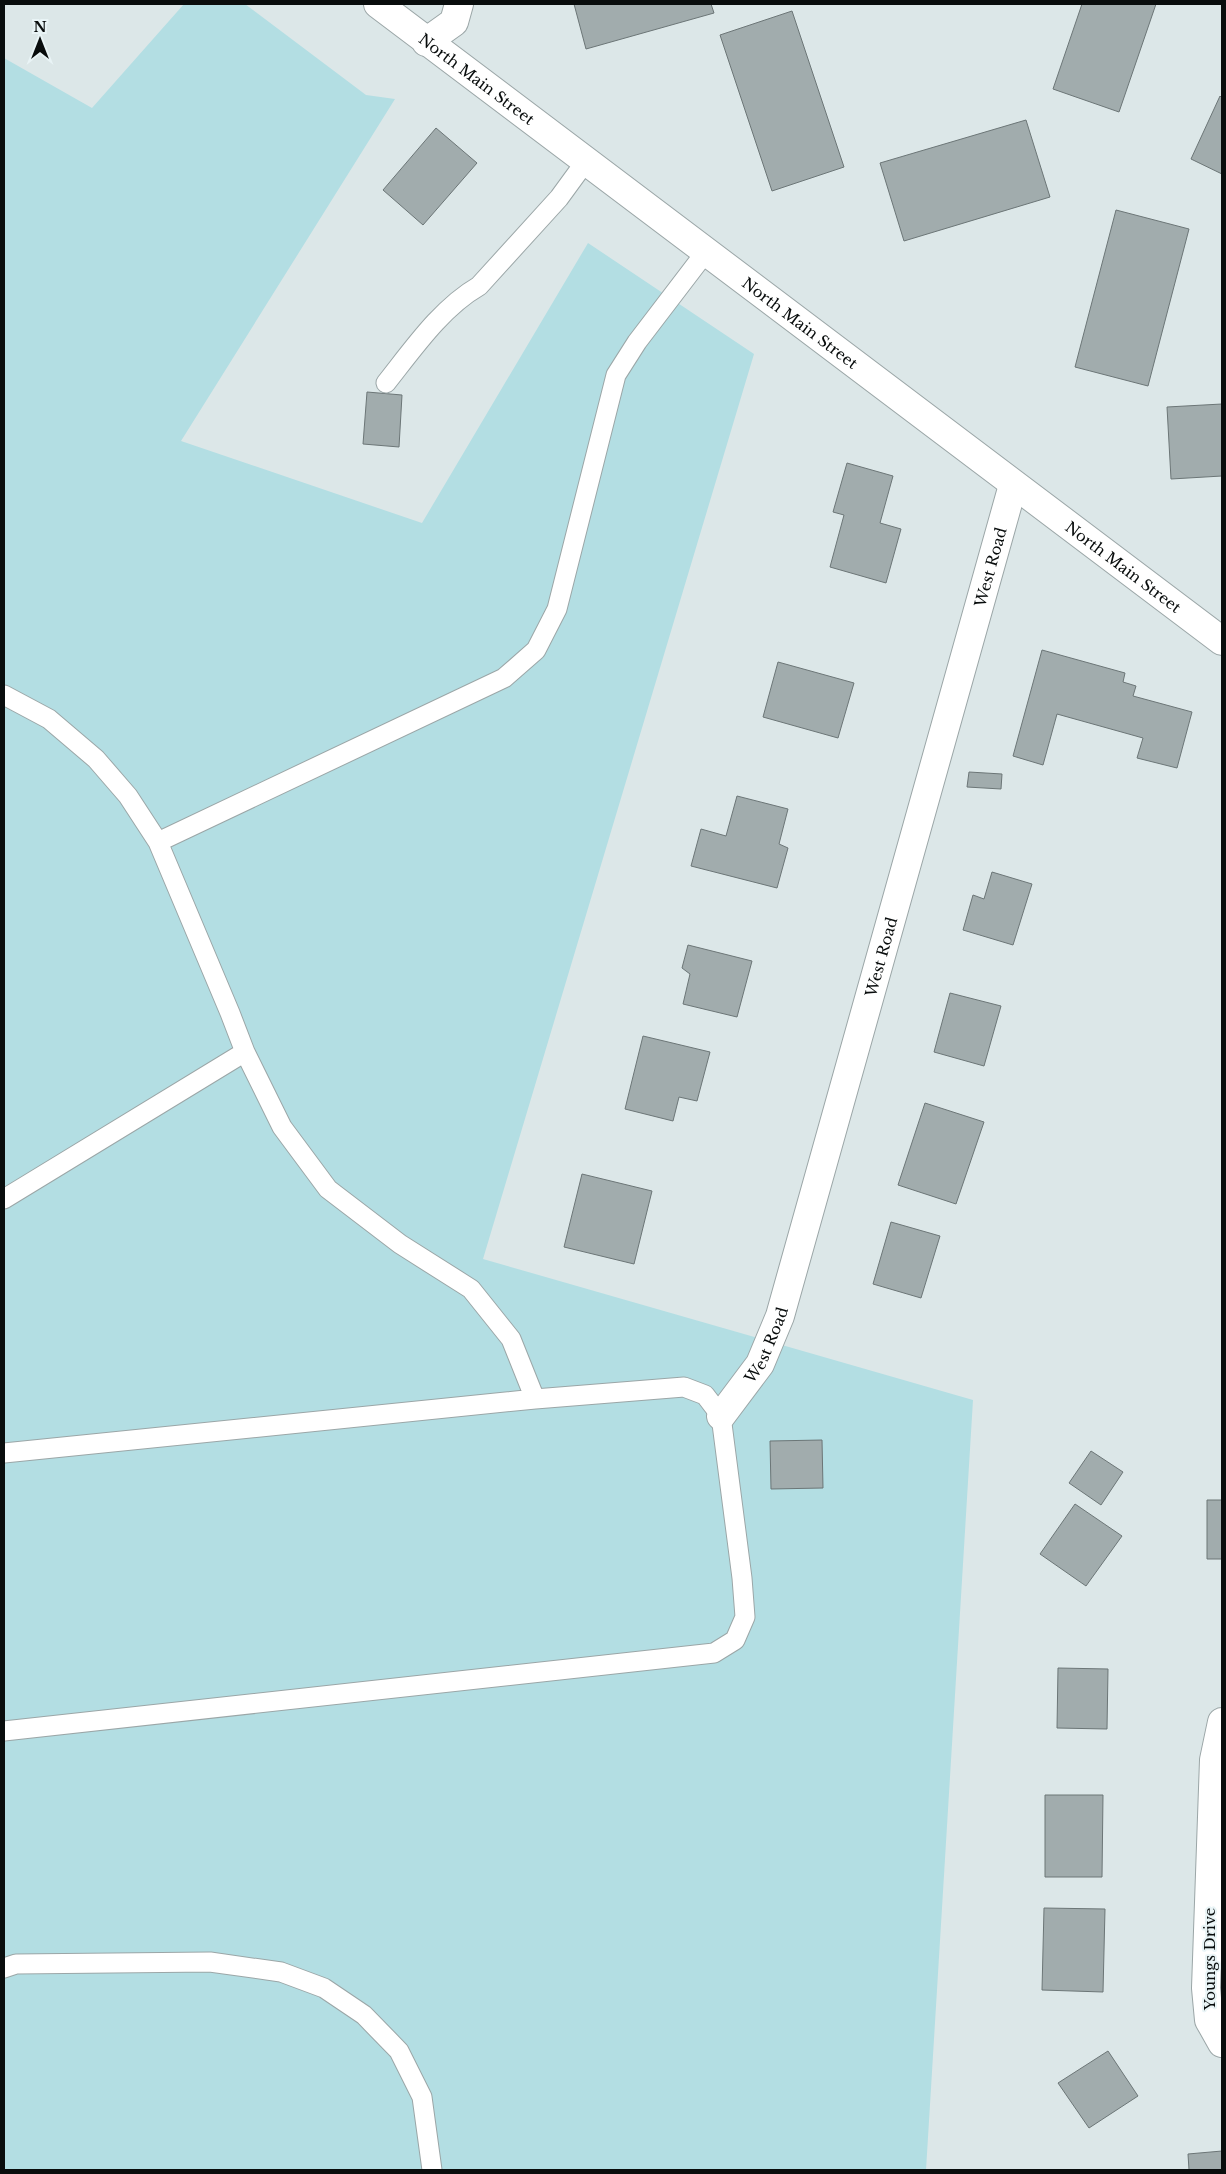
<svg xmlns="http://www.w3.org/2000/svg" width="1226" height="2174" viewBox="0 0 1226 2174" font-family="'Libre Baskerville',serif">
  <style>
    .green { fill: #b3dee3 }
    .building { fill: #a1acad; stroke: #6c7677 }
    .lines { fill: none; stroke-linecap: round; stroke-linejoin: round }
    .service-casing { stroke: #9ba6a7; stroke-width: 21 }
    .minor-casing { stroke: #9ba6a7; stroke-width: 30 }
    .service { stroke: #fff; stroke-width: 19 }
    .minor { stroke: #fff; stroke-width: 28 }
    .labels { text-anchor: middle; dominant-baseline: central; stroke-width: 4; stroke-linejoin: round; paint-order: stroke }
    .street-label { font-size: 15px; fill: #090d0d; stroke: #e9f4f6 }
  </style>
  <rect width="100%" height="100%" fill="#dce7e8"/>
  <path class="green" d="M184,4H245L366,95L395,99L181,441L422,523L588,243L754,354L483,1259L973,1400L926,2170H4V58L92,108Z"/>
  <path class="building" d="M574,4H711L714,13L586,49Z
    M1082,4H1156L1119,112L1053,89Z
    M792,11L844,167L772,191L720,35Z
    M1220,96L1222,98V174L1191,159Z
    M1026,120L1050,197L904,241L880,163Z
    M436,128L477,163L423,225L383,190Z
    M1116,210L1189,229L1148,386L1075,367Z
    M367,392L402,395L399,447L363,444Z
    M1222,404V476L1171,479L1167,407Z
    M847,463L893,476L880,523L901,529L886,583L830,567L844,515L833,512Z
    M1042,650L1125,673L1123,682L1136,686L1133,696L1192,712L1177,768L1137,758L1143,738L1057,714L1043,765L1013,756Z
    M778,662L854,683L838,738L763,717Z
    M969,772L1002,774L1001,789L967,787Z
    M737,796L788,809L779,844L788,848L777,888L691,866L701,829L726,836Z
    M992,872L1032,884L1013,945L963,930L973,895L984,899Z
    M688,945L752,961L737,1017L683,1004L690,974L682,968Z
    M950,993L1001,1006L984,1066L934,1052Z
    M643,1036L710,1052L697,1101L679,1097L673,1121L625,1109Z
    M925,1103L984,1122L956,1204L898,1185Z
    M582,1174L652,1191L634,1264L564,1247Z
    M891,1222L940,1236L921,1298L873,1284Z
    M822,1440L823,1488L771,1489L770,1441Z
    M1091,1451L1123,1472L1101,1505L1069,1483Z
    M1207,1500H1222V1559H1207Z
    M1075,1504L1122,1536L1086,1586L1040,1554Z
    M1058,1668L1108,1669L1107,1729L1057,1728Z
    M1045,1795H1103L1102,1877H1045Z
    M1044,1908L1105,1909L1103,1992L1042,1990Z
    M1108,2051L1138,2096L1089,2128L1058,2083Z
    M1222,2151V2170H1189L1188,2154Z"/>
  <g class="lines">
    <defs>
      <path id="service" d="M386,383C413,349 441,308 479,286L559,198L586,161
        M4,695L49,719L96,759L128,796L158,842L230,1013L245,1052L4,1199
        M158,842L504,678L536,650L557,609L616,375L637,342L705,253
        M245,1052L282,1127L328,1189L400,1244L471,1289L511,1339L535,1399
        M4,1453L535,1399L684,1387L705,1395L721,1416L742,1578L745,1617L735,1640L714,1653L4,1731
        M4,1968L16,1964L210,1962L281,1972L324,1988L364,2015L399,2051L422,2097L432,2170"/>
      <g id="minor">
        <path id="s1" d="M378,4L1222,641"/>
        <path d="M426,42L454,22L459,4"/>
        <path id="s2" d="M721,1416L760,1364L780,1316L1013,485"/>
        <path d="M1222,1722L1214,1760L1206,1988L1209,2020L1222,2043"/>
      </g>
    </defs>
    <use href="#service" class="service-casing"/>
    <use href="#minor" class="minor-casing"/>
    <use href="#service" class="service"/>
    <use href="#minor" class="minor"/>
  </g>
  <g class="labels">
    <g class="street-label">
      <text stroke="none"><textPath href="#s1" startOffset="124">North Main Street</textPath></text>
      <text stroke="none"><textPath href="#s1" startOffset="529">North Main Street</textPath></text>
      <text stroke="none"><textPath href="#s2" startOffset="895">West Road</textPath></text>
      <text stroke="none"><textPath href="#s1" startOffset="934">North Main Street</textPath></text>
      <text stroke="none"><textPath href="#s2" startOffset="490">West Road</textPath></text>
      <text stroke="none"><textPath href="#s2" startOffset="85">West Road</textPath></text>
      <text transform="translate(1209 1959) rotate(-90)">Youngs Drive</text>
    </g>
  </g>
  <rect width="1226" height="2174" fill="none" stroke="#090d0d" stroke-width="10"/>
  <g transform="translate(40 40)" stroke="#e9f4f6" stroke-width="4" paint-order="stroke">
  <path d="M0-4L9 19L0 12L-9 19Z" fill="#090d0d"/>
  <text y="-8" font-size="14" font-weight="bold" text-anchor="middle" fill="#090d0d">N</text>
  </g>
</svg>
